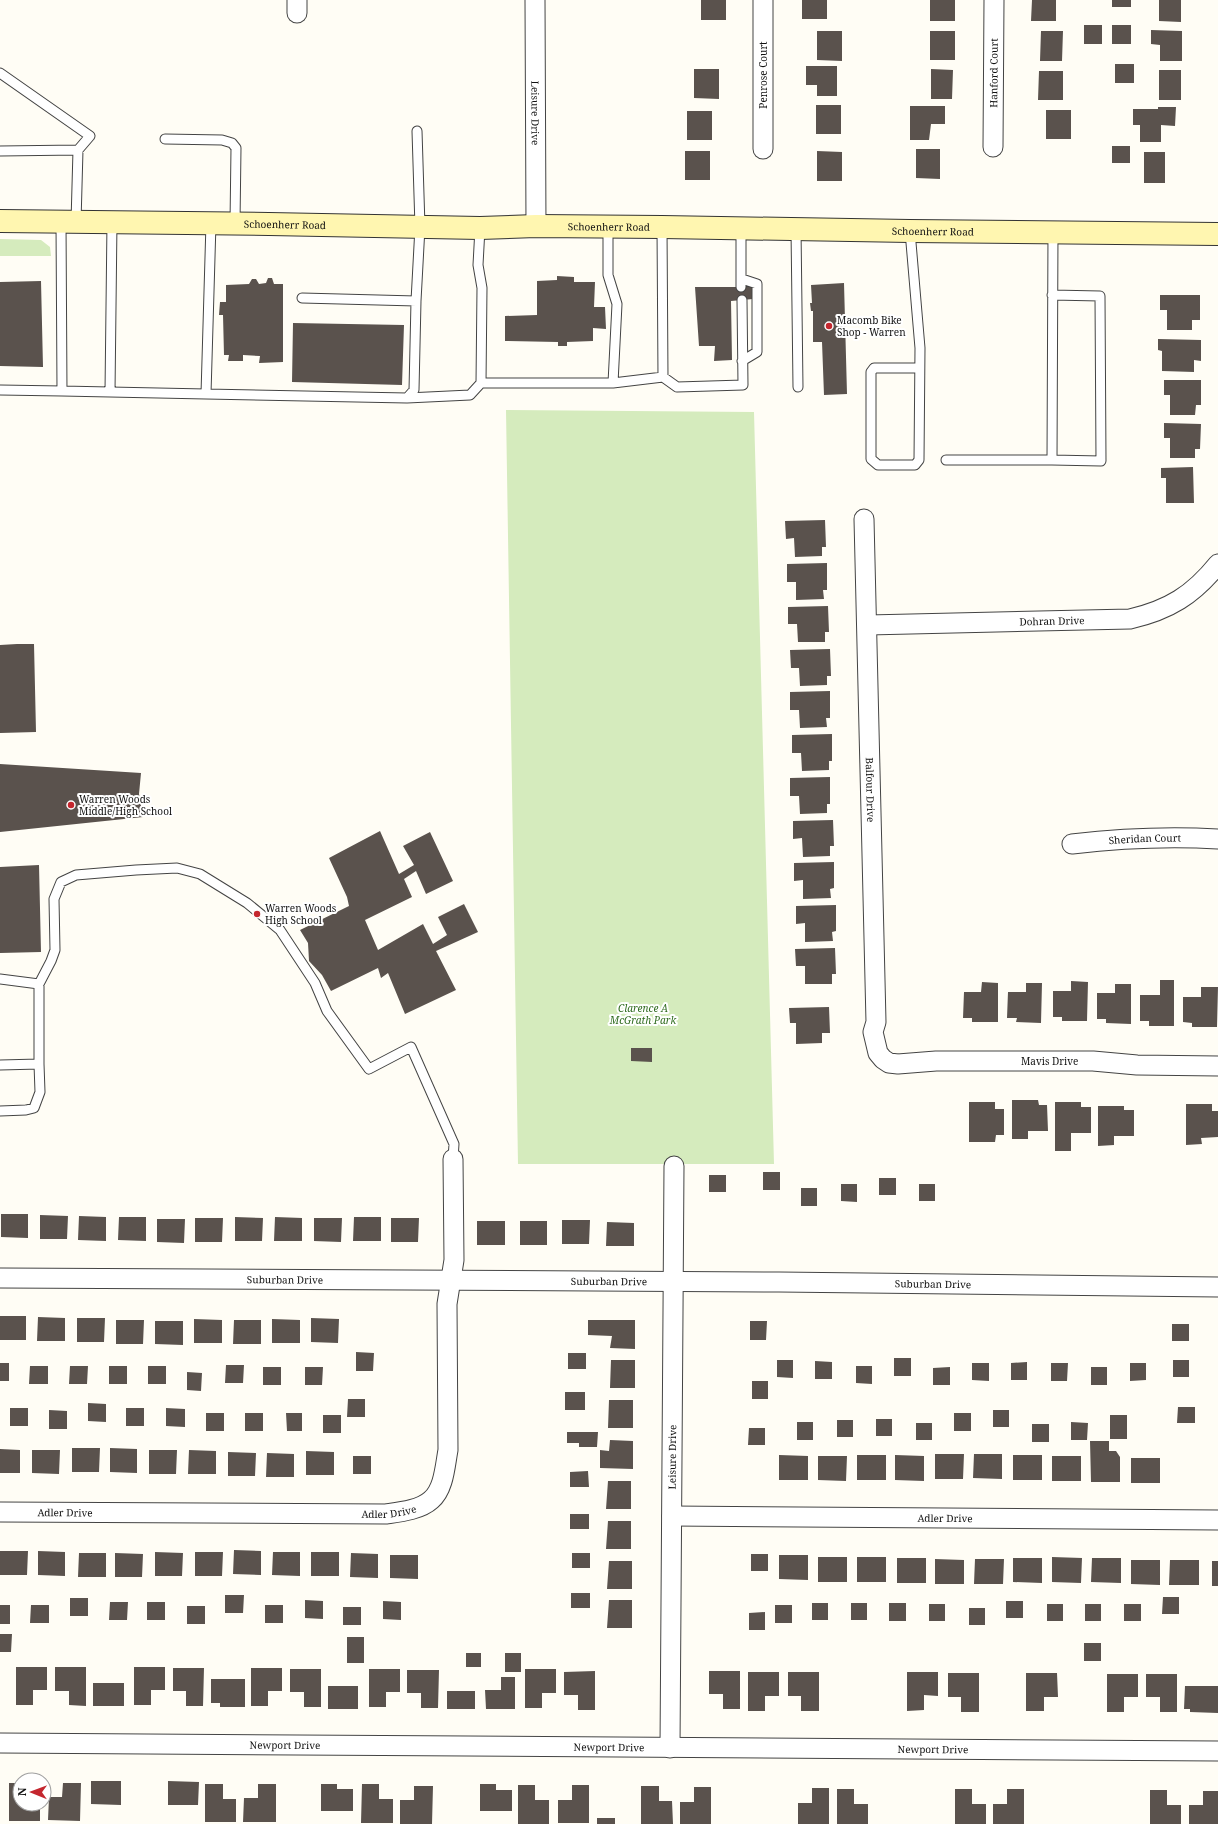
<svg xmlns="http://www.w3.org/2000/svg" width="1218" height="1824" viewBox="0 0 1218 1824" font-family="'Noto Serif',serif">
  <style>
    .green { fill: #d5ebbd }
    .building { fill: #5a524d }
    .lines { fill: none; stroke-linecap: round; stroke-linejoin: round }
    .lane-casing { stroke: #444; stroke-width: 11 }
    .street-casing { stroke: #444; stroke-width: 21 }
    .secondary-casing { stroke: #333; stroke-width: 24 }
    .lane { stroke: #fff; stroke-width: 9 }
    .street { stroke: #fff; stroke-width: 19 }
    .secondary { stroke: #fff6b0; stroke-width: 22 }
    .poi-dot { fill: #c4262e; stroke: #fff; stroke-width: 1.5 }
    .labels { text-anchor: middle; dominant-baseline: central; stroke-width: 4; stroke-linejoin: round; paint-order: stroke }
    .street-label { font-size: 10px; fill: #111; stroke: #fff }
    .poi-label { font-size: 10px; fill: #111; stroke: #fff; text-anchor: start }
    .park-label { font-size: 10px; font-style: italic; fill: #2f6b1f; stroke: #fff }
  </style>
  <rect width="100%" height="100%" fill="#fffdf5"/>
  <path class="green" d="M0,239L41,240L50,247L51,256H0Z
    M506,410L754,412L774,1164H518Z"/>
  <path class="building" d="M701,0H726V20H701Z
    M802,0H827V19H802Z
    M930,0H955V21H930Z
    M1032,0H1056V21H1031Z
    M1112,0H1131V7H1112Z
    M1159,0H1181V22L1159,21Z
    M1084,25H1102V44H1084Z
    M1112,25H1131V44H1112Z
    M1151,30L1182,31V61H1160V45L1151,44Z
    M817,31H842V61L817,60Z
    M930,31H955V60H930Z
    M1041,31H1063L1062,61H1040Z
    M1115,64H1134V83H1115Z
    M806,66H837V96H817V85H806Z
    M694,69H719V99L694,98Z
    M931,69L953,70L952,99H931Z
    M1159,70H1181V100H1159Z
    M1039,71H1063V100H1038Z
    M816,105H841V134H816Z
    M910,106H945V124H931L929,140H910Z
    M1158,107H1176L1175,126L1161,125V142H1140V125H1133V109H1158Z
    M1046,110H1071V139H1046Z
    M687,111H712V140H687Z
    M1112,146H1130V163H1112Z
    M916,149H940V179L916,178Z
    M685,151H710V180H685Z
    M817,151L842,152V181H817Z
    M1144,152H1165V183H1144Z
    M557,276L574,277V282H595L594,307H605L606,329L593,328V341L567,342V346H558V342L505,341V316L537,315V281L557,280Z
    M268,278H272L274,284H283V362L259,363L260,356L243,355V361H228L229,355H224L223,315H219L220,302H226V285L249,284L252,279H256L259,284L266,283Z
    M41,281L43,367L0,366V282Z
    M844,283L847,394L824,395L822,342H813V311H811L810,303H812L811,285Z
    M695,287H753V299L731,301L732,360L714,361L715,346H699Z
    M1160,295H1200V320H1192V330H1167V310H1160Z
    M293,323L404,325L402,385L292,382Z
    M1158,339L1201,340V361L1194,360V372L1162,371V351L1158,350Z
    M1164,380H1201V405H1196L1195,415H1170V395H1164Z
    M1164,423L1201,424L1200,449H1195V458H1170V438H1164Z
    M1193,467L1194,503H1166V478H1161V468Z
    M825,520L826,547H822V556L795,557L794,538L786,539L785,521Z
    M827,563V590H823L824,599L796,600V582H787V564Z
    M828,606L829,632H825V642H798L797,624H788V607Z
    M17,644H34L36,732L0,733V645Z
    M830,649L831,676H827V685L800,686L799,668H791L790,650Z
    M830,691V718H826L827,727L800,728L799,710H790V692Z
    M832,734V761H829V770L802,771L801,753H792V735Z
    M0,764L141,773L139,794L143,817L0,832Z
    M830,777V804H827V813L800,814L799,796H790V778Z
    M833,820L834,846H830V856L803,857L802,838L793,839V821Z
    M380,831L399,874L414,865L403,846L430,832L453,881L426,894L416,871L404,879L412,897L365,920L378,950L423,924L433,944L447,935L438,917L464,904L478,932L436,951L456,990L405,1014L388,973L381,978L378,968L331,991L322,975L309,961L308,943L300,930L349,906L347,897L329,858Z
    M834,862V888L830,889L831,898L803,899V880L794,881V863Z
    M39,865L41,952L0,953V867Z
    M836,905V931L832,932L833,941L805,942V923L796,924V906Z
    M835,948L836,974H832V984H805V966H796L795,949Z
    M1160,980H1174V1026H1149V1021H1140V995H1160Z
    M1071,981L1088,982L1087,1021H1062V1017H1053V991H1071Z
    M982,982L998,983V1022H972V1018H963L964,992H981Z
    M1026,983H1042L1041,1023L1016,1022L1017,1018H1007L1008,992H1026Z
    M1115,984H1131V1024L1106,1023V1019H1097V993H1115Z
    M1201,987H1218L1217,1027H1192V1023L1183,1022V997H1201Z
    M829,1007L830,1033H822V1043L796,1044V1023H790L789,1008Z
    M631,1048H652V1062L631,1061Z
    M1012,1100H1038L1039,1105H1047L1048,1131H1028V1139H1012Z
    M969,1102H995V1109H1004V1135H996L995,1142H969Z
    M1055,1102H1081V1107H1091V1133H1071V1151H1055Z
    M1186,1104H1212V1111H1218V1137L1201,1138L1202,1144L1186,1145Z
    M1098,1106H1124V1110H1134V1136H1114V1145L1098,1146Z
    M763,1172H780V1190H763Z
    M709,1175H726V1192H709Z
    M879,1178H896V1195H879Z
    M841,1184H857V1202L841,1201Z
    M919,1184H935V1201H919Z
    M801,1188H817V1206H801Z
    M1,1214H28V1238L1,1237Z
    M40,1215L68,1216L67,1239H40Z
    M79,1216L106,1217V1241L78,1240Z
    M119,1217H146V1241L118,1240Z
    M235,1217L263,1218L262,1241H235Z
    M275,1217L302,1218V1241H274Z
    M354,1217H381V1241H353Z
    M195,1218H223L222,1242H195Z
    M314,1218H342L341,1242L314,1241Z
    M391,1218H419L418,1242H391Z
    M157,1219H185L184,1243L157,1242Z
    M562,1220H590L589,1244H562Z
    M477,1221H505V1245H477Z
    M520,1221H547V1245H520Z
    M607,1222L634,1223V1246H606Z
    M0,1316H26V1340H0Z
    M38,1317L65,1318V1341H37Z
    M77,1318H105L104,1342H77Z
    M311,1318L339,1319L338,1343L311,1342Z
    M194,1319L222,1320V1343H194Z
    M272,1319L300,1320V1343H272Z
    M116,1320H144L143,1344H116Z
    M234,1320H261V1344H233Z
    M588,1320H635V1349L610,1348L612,1336L588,1335Z
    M155,1321H183V1345L155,1344Z
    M750,1321H767L766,1340H750Z
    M1172,1324H1189V1341H1172Z
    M356,1352L374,1353L373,1371H356Z
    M568,1353H586V1369H568Z
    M894,1358H911V1376H894Z
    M611,1360H635V1388H610Z
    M777,1360H793V1378L777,1377Z
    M1173,1360H1189V1377H1173Z
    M815,1361L832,1362V1379H815Z
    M1027,1362V1380H1011V1363Z
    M0,1363H9V1381H0Z
    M972,1363H989V1381L972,1380Z
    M1051,1363H1068L1067,1381H1051Z
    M1130,1363H1146V1380L1130,1381Z
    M226,1365H244L243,1383H225Z
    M30,1366H48V1384H29Z
    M70,1366H88L87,1384H69Z
    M109,1366H127V1384H109Z
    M148,1366H166V1384H148Z
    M856,1366H872V1384L856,1383Z
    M263,1367H281V1385H263Z
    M305,1367H323L322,1385H305Z
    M950,1367V1385H933V1368Z
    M1091,1367H1107V1385H1091Z
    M187,1372L202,1373L201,1391L187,1390Z
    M752,1381H768V1399H752Z
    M565,1392H585V1410H565Z
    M348,1399H365V1417H347Z
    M609,1400H633V1428H608Z
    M88,1403L106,1404V1422L88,1421Z
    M1178,1407H1195V1423H1177Z
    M10,1408H28V1426H10Z
    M126,1408H144V1426H126Z
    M166,1408L185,1409V1427L166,1426Z
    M49,1410L67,1411V1429H49Z
    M993,1410H1009V1427H993Z
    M206,1413H224V1431H206Z
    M245,1413H263V1431H245Z
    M286,1413H302V1431H287Z
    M954,1413H971V1431H954Z
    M323,1415H341V1433H323Z
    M1110,1415H1127V1439H1110Z
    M876,1419H892V1436H876Z
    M837,1420H853V1437H837Z
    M797,1422H813V1440H797Z
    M1071,1422L1088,1423L1087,1440H1071Z
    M916,1423H932V1440H916Z
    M1032,1424H1049V1442H1032Z
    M749,1428H765V1445H748Z
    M567,1432H598L597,1447H579V1443H567Z
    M610,1440L633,1441V1469L600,1468V1450L609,1451Z
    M1090,1441H1109V1451H1116L1120,1457V1482H1091Z
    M72,1448H100L99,1472H72Z
    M110,1448L137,1449V1473L110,1472Z
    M0,1449L20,1450V1473H0Z
    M32,1450H60L59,1474L32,1473Z
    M149,1450H177L176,1474H149Z
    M189,1450L216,1451V1474H188Z
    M306,1451L334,1452V1475H306Z
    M228,1452L256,1453L255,1476H228Z
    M267,1453L294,1454V1477H266Z
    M935,1454H964L963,1479H935Z
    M974,1454H1002V1479L973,1478Z
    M779,1455L808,1456V1480H779Z
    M857,1455H886V1480H857Z
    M895,1455L924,1456V1481L895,1480Z
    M1013,1455H1042V1480H1013Z
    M353,1456H371V1474H353Z
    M818,1456H847L846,1481L818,1480Z
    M1052,1456H1081V1481H1052Z
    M1131,1458H1160V1483H1131Z
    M588,1471L589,1487H570V1472Z
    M608,1481H631V1509H606Z
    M570,1514H589V1529H570Z
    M608,1521H631V1549H606Z
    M234,1550L261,1551V1575L233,1574Z
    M0,1551H28L27,1575H0Z
    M38,1551L65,1552V1576L38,1575Z
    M155,1552L183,1553L182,1576H155Z
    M195,1552H223L222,1576H195Z
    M273,1552H300V1576L272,1575Z
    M311,1552H339V1576H311Z
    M79,1553H106V1577H78Z
    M115,1553L143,1554L142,1577H115Z
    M351,1553L378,1554V1578L350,1577Z
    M572,1553H590V1568H572Z
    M751,1554H768V1571H751Z
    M390,1555H418V1579L390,1578Z
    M779,1555H808V1580L779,1579Z
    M818,1557H847V1582H818Z
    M857,1557H886V1582H857Z
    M1052,1557L1082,1558L1081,1583L1052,1582Z
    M897,1558H926V1583H897Z
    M1013,1558H1042V1583L1013,1582Z
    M1092,1558H1121V1583L1091,1582Z
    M935,1559L964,1560V1584H935Z
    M975,1559H1004L1003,1584H974Z
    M1131,1560H1160V1585L1131,1584Z
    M1170,1560H1199V1585H1169Z
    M609,1561H632V1589H607Z
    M1212,1561H1218V1586H1212Z
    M571,1593H590V1608H571Z
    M225,1595H244L243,1613H225Z
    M1163,1597H1179V1614H1162Z
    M70,1598H88V1616H70Z
    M305,1600L323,1601V1619L305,1618Z
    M609,1600H632V1628H607Z
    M383,1601L401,1602V1620L383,1619Z
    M1006,1601H1023V1618H1006Z
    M110,1602H128L127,1620H109Z
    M147,1602H165V1620H147Z
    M812,1603H828V1620H812Z
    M851,1603H867V1620H851Z
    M889,1603H906V1621H889Z
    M929,1604H945V1621H929Z
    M1047,1604H1063V1621H1047Z
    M1085,1604H1101V1621H1085Z
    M1124,1604H1141V1621H1124Z
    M0,1605H10V1624H0Z
    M31,1605H49V1623H30Z
    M265,1605H283V1623H265Z
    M775,1605H792V1623H775Z
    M187,1606H205V1624H187Z
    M343,1607H361V1625H343Z
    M969,1608H985V1625H969Z
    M765,1612V1630H749V1613Z
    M0,1634H12L11,1652H0Z
    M347,1637H364V1663H347Z
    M1084,1643H1101V1661H1084Z
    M466,1653H481V1667H466Z
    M505,1653H521V1672H505Z
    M16,1667H47V1690H33V1705H16Z
    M55,1667H86V1706L69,1705V1691H55Z
    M134,1667H165V1690H151V1705H134Z
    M173,1668H204L203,1706H186V1691H173Z
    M251,1668H282V1691H268V1706H251Z
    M290,1669H321V1707H304V1692H290Z
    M369,1669H400V1692H386V1707H369Z
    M525,1669H556V1693H542V1708H525Z
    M407,1670H439L438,1708H421V1693H407Z
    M595,1671V1710H578V1695H564V1672Z
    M709,1671H740V1709H723V1694H709Z
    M748,1672H779V1696H765V1711H748Z
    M788,1672H819V1711H801V1696H788Z
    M907,1672H938V1696L924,1695V1710L907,1711Z
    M948,1673H979V1712H961V1697H948Z
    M1026,1673H1057L1058,1697H1044V1711H1026Z
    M1107,1674H1138V1697H1124V1712H1107Z
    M1146,1674H1177V1712H1160V1697H1146Z
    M501,1677H515V1709H486L485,1690H501Z
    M211,1679H245V1707H220V1703H211Z
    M93,1683H124V1706H93Z
    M328,1686H358V1709H328Z
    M1185,1686H1218V1713L1190,1712V1709H1184Z
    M447,1691H475V1709H447Z
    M91,1781H121V1805L91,1804Z
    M168,1781L199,1782L198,1805H168Z
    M9,1783H20V1804H40V1821H9Z
    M63,1783H81L80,1821L48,1820L49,1797H62Z
    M205,1784H223V1799H236V1822H205Z
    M258,1784H276V1822H243L244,1798H258Z
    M321,1784H337V1789H353V1811H321Z
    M362,1784H379V1799H393V1823H361Z
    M480,1784H496V1790H512V1811H480Z
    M518,1785H535V1800H549V1824H518Z
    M572,1785H589V1823H558V1800H572Z
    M414,1786H433L432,1824H400V1800H414Z
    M641,1786H659V1801H672L673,1824H641Z
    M694,1787H711V1824H680V1802H694Z
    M812,1788H829V1824H798V1803H812Z
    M837,1789H854V1804H868V1824H837Z
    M955,1789H972V1804H986V1824H955Z
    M1007,1789H1024V1824H993V1804H1007Z
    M1150,1790H1167V1805H1181V1824H1150Z
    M1203,1791H1218V1824H1189V1805H1203Z
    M597,1818H615V1824H597Z"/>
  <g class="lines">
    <defs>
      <path id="lane" d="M0,73L90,136L78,150
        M165,139L222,140L232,143L236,148L235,223
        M0,151L78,150L76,222
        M211,223L206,394L407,398L414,390L416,301L420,227L417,131
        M662,227L663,377
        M480,228L478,265L482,288L481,383H613L617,304L608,275V228
        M741,228V287
        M796,229L798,387
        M910,231L920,348L919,460L915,465H878L871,459V372L874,368H919
        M742,279L757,284V352L742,361
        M302,298L416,301
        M613,383L663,377L677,387L743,385L742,300
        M0,390L62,391L61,222
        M62,391L206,394
        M110,392L112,222
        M407,398L470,395L481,383
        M946,460H1052L1053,232
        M1052,460L1101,461L1100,296L1052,295
        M0,979L39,984
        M39,1064V984L51,961L55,950L54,899L61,882L76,875L136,870L177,868L200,874L247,903L280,930L315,983L327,1011L369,1069L411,1047L454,1144L453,1159
        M0,1065L39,1064L40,1092L34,1108L26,1110L0,1111"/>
      <g id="street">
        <path id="s1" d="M535,0L536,226"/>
        <path d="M297,13V0"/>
        <path id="s2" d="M993,147L994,0"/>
        <path d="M763,149V0"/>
        <path id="s3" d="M864,519L876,1022L873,1032L878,1053L883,1059L889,1063L898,1064L936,1061H1093L1137,1065L1218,1066"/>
        <path id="s4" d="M868,625L1130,619C1169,610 1193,595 1218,564"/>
        <path id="s5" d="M1072,844C1123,838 1167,836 1218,839"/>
        <path id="s6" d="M0,1278L779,1282L1218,1287"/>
        <path id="s7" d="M0,1512L386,1514C400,1512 420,1510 431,1500C444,1489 445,1466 448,1450L447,1304L454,1260L453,1159"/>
        <path id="s8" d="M672,1516L1218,1520"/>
        <path id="s9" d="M0,1743L1218,1751"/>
        <path id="s10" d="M670,1748L674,1166"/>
      </g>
      <g id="secondary">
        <path id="s11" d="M0,221L269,224L480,228L536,226L662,227L910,231L1218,234"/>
      </g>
    </defs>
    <use href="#lane" class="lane-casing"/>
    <use href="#street" class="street-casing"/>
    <use href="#secondary" class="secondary-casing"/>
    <use href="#lane" class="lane"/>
    <use href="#street" class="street"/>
    <use href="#secondary" class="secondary"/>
  </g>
  <g class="poi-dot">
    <circle cx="829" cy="326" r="4"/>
    <circle cx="71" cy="805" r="4"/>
    <circle cx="257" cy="914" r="4"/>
  </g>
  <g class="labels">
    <g class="street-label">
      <text stroke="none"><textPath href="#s2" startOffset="74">Hanford Court</textPath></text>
      <text transform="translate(763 75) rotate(-90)">Penrose Court</text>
      <text stroke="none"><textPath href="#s1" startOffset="113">Leisure Drive</textPath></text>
      <text stroke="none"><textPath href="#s11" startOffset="285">Schoenherr Road</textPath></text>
      <text stroke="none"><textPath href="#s11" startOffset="609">Schoenherr Road</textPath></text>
      <text stroke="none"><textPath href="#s11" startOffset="933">Schoenherr Road</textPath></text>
      <text stroke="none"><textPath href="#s4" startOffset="184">Dohran Drive</textPath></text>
      <text stroke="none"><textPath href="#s3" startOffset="271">Balfour Drive</textPath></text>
      <text stroke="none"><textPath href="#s5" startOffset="73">Sheridan Court</textPath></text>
      <text stroke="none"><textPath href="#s3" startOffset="711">Mavis Drive</textPath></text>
      <text stroke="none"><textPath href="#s6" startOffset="285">Suburban Drive</textPath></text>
      <text stroke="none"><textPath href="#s6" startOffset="609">Suburban Drive</textPath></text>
      <text stroke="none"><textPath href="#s6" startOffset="933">Suburban Drive</textPath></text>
      <text stroke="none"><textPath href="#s10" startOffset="291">Leisure Drive</textPath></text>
      <text stroke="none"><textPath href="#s7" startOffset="389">Adler Drive</textPath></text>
      <text stroke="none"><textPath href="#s7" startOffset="65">Adler Drive</textPath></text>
      <text stroke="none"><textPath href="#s8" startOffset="273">Adler Drive</textPath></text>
      <text stroke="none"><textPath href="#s9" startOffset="285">Newport Drive</textPath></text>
      <text stroke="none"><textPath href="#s9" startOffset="609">Newport Drive</textPath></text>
      <text stroke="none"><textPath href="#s9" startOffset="933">Newport Drive</textPath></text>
    </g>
    <g class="poi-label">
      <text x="837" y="320">Macomb Bike<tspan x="837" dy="12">Shop - Warren</tspan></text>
      <text x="79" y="799">Warren Woods<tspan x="79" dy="12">Middle/High School</tspan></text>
      <text x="265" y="908">Warren Woods<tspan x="265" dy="12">High School</tspan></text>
    </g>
    <g class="park-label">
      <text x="643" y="1008">Clarence A<tspan x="643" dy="12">McGrath Park</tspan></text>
    </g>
  </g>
  <g transform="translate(32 1792) rotate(271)"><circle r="19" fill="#ffffff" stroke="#a0a0a0"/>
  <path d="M0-3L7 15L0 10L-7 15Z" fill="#c4262e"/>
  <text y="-6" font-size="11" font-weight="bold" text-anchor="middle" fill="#111111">N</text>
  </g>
</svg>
